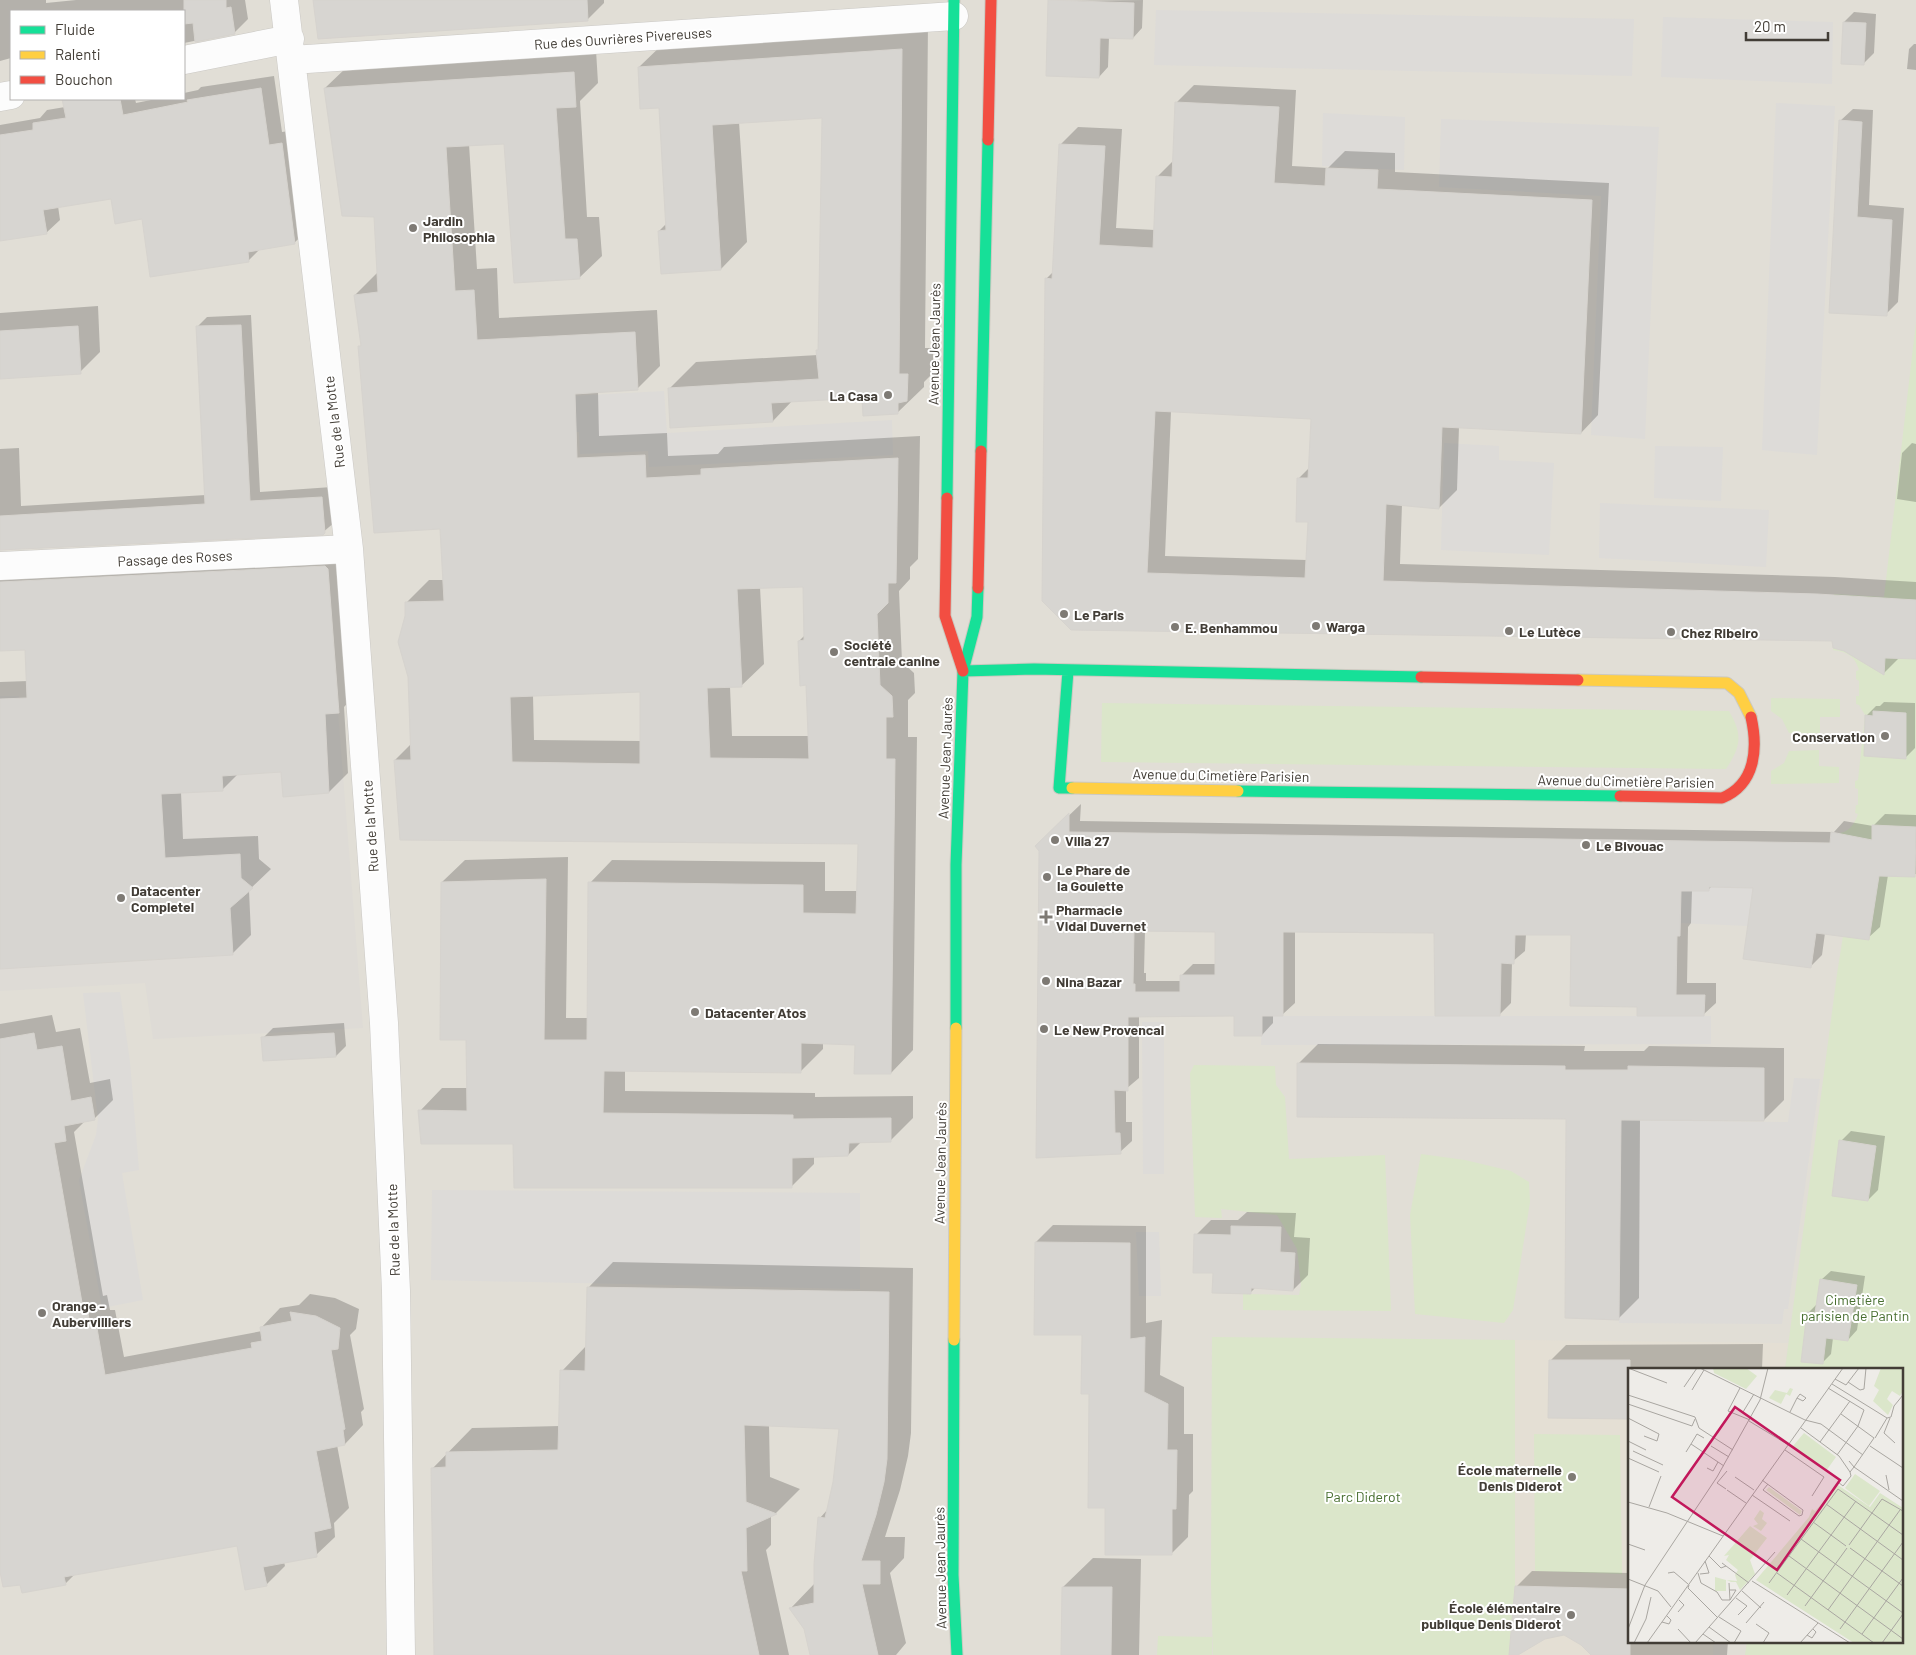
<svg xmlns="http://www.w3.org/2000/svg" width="1916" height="1655" viewBox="0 0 1916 1655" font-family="Barlow,sans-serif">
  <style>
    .residential { fill: #e1ded6; fill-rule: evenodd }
    .industrial { fill: #dedbd6 }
    .education { fill: #e4dfd4 }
    .green { fill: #dbe6ca }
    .parking { fill: #dddbd8 }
    .shadow { fill: #0003; fill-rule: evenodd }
    .building { fill: #d7d5d1; stroke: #d6d3ce; fill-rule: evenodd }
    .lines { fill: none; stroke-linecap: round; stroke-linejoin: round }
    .street-casing { stroke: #cac8c4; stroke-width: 29 }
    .fast-casing { stroke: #ccc9c0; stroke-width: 13 }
    .slow-casing { stroke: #ccc9c0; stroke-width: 13 }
    .jam-casing { stroke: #ccc9c0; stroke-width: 13 }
    .street { stroke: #fcfcfc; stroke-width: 28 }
    .fast { stroke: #16e098; stroke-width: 11 }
    .slow { stroke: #ffcf43; stroke-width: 11 }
    .jam { stroke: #f24e42; stroke-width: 11 }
    .poi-dot { fill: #7e7a74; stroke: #fff; stroke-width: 2 }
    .labels { text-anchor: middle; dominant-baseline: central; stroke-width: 4; stroke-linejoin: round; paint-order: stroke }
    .street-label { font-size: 14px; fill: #423d36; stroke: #fff }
    .poi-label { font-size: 14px; font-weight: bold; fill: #423d36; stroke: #fff; text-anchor: start }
    .park-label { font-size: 14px; fill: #476e2f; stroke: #fff }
    .inset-road { fill: none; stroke: #a9a6a1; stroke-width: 1 }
    .view { fill: #c2185b; fill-opacity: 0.15; stroke: #c2185b; stroke-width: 2.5 }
    .inset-edge { fill: none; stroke: #423d36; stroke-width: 2.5 }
  </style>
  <rect width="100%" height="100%" fill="#eeece8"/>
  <path class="residential" d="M0,0H1916V1655H0ZM11,11H184V99H11ZM1630,1369H1902V1641H1630Z"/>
  <path class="industrial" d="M0,696H19L22,729L338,712L363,1028L153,1039L145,983L0,991Z"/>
  <path class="education" d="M1515,1340L1788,1343L1785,1369H1630V1641H1714L1713,1655H1509L1515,1586Z"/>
  <path class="green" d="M1916,322V1655H1745L1747,1641H1902V1369H1785L1837,974L1850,891L1831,854V833C1846,835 1853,828 1858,814L1855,813L1856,805H1858V789L1855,788V781L1858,780L1865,715L1859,705L1856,704V696H1859V681L1856,679V671L1859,670C1855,656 1847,652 1833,650L1834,594L1884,597Z
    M1771,698L1840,699V717H1820V733H1789L1782,719L1771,711Z
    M1102,703L1729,711C1743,735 1741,746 1726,769L1101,762Z
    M1819,750V766L1839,767V783L1771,784V771L1784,763L1789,751Z
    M1194,1065L1275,1066L1276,1085L1285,1097L1289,1159L1385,1155L1391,1311L1243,1310V1294L1299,1295L1301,1285L1297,1249L1277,1215L1221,1209L1222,1218L1195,1217L1190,1073Z
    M1421,1154L1465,1160L1511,1171L1529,1182L1530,1202L1513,1310L1504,1323L1415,1314L1410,1215Z
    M1212,1337L1515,1340V1586L1509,1655H1213L1211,1584Z
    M1534,1434L1620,1435L1622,1574L1535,1571Z
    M1158,1636L1212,1637V1655H1157Z"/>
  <path class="parking" d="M1156,10L1634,19L1632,76L1154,65Z
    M1663,17L1833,22L1832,84L1661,77Z
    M1776,103L1835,106L1817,455L1762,450Z
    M1323,113L1405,117L1404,170L1322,166Z
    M1441,119L1659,127L1645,439L1591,435L1601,196L1439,187Z
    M664,391L667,433L892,420L893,455L649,467L648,451L580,454L579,432L538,434L537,398Z
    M1444,443L1499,446V460L1554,463L1549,555L1441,550Z
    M1655,446L1723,447L1721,501L1654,498Z
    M1600,503L1769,510L1766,567L1599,558Z
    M1709,887L1753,888L1748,926L1680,923L1681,891H1708Z
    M120,992L130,1062L139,1170L122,1173L143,1300L102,1308L79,1180L96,1135L98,1119L83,993Z
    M1262,1016H1711V1044L1261,1045Z
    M1142,1022H1164V1174H1143Z
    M1794,1078L1820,1079L1788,1309H1784L1782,1324L1619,1323L1621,1128L1617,1120L1788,1122Z
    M432,1190L860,1193V1289L431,1280Z
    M1136,1232H1159L1161,1296H1139Z"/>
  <path class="shadow" d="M0,0H46V3L76,0H245L248,19L234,33L184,43V11H11V58L0,61Z
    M314,0H604V3L587,20Z
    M1143,0L1142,28L1133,38L1109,37L1108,67L1099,77L1049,1Z
    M1854,12L1876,14L1874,53L1864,63L1844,22Z
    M928,23L925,348H933V373L924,382V387L897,413L863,397L793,400L773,421L670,388L696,362L818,355L824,116L739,122L747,242L721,269L659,231L667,223L660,106L639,67L666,41Z
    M1914,44H1916V70L1907,69L1909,49Z
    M596,50L598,83L580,101L587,217H599L602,256L579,278L505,143L469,144L477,269L497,268L499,318L657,310L660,366L638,388L598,391L599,436L667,433L668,456L718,454L724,447L920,436L918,559L910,567V579L899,591L902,662L914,673L915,693L908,700V737H917L913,1050L891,1073L856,1043H823V1049L800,1072L625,1070V1091L815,1093V1097L913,1096V1118L890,1141H862L848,1155L814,1156V1164L791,1187L515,1143L420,1111L442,1088H468V1039L442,882L465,860L568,857L566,1018H589L590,883L612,860L825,862V891H858L859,842L395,760L411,744L406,603L429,580H444L441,528L360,347L362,344L355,295L378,272L375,216L325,88L348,66ZM804,585L805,635L799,641L807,684L809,736H732L730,687L741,686L764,664L760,587ZM642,691V741L534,740L533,695Z
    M274,76L282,132L295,130L308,230L294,243L261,248L248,261L143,218L112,198L58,206L60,220L46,233L0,240V125L40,118L47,110L65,107L63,99H135L136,103L156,99H184V93L198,90L201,87Z
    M1194,85L1296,90L1292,166L1328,168L1345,151L1395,153V172L1609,183L1598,415L1581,433L1459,426L1457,490L1439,508L1402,504L1400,564L1835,577L1916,582V657H1900L1884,673L1833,640L1043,601L1046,279L1054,271L1061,144L1078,127L1122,129L1116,228L1155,230L1157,177L1174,160L1177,102ZM1171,411L1312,418L1310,467L1299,478L1309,521L1307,560L1165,556Z
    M1853,109L1873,110L1869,205L1904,208L1898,302L1886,314L1830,312L1840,121Z
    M98,306L100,352L80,372L0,377V313Z
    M251,315L260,492L332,487L335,522L322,533L0,549V449L19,448L21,506L206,495L197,327L207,317Z
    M1912,443L1916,444V502L1897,499L1902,453Z
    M344,548L357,693L344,707L348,773L329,792L283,770L238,774L222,790L181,792L183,839L258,836L259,859L271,869L249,890L251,935L232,954L0,967V682L28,681L26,648L0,649V561Z
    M1884,702L1915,703V748L1905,758L1866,716L1876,706H1880Z
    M1081,804L1080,821L1834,832L1844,821L1873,826L1885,814L1916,815V874L1888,875L1880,927L1868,938L1825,933L1822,955L1810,967L1754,886H1712L1708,890H1692L1691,923L1688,927L1687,983H1716V1003L1704,1014L1638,1006L1572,934H1526L1525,951L1512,962L1511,1003L1500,1014L1435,932L1295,931V1003L1283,1014H1273V1023L1262,1035L1236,1015L1139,1016V1078L1126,1089V1122H1132V1141L1120,1152L1037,1156L1040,850L1037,846ZM1145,930L1216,931V964H1193L1181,976V981H1146V973H1144Z
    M52,1015L56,1032L80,1028L90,1083L110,1079L113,1100L94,1119L85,1121L74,1132L103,1296L107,1295L110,1310H115L124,1357L262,1331V1327L280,1308L299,1305L310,1294L335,1298L359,1309L356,1329L350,1335L364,1409L361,1412L363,1425L345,1444L337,1445L349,1508L334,1523L335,1537L316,1555L284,1562L285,1566L266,1585L238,1544L76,1573L65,1584L21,1583L0,1564V1024Z
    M344,1023L346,1046L336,1056L263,1038L273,1028Z
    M1318,1044L1585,1046L1584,1051H1644L1649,1046L1784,1048V1100L1764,1120L1640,1119L1639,1298L1619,1318L1567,1118L1298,1064Z
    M1851,1131L1885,1136L1878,1190L1868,1200L1841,1141Z
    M1247,1212L1296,1213L1294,1237L1310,1238L1308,1275L1293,1290L1256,1287L1250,1293L1214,1272L1196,1235L1211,1220H1238Z
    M1053,1225L1146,1226V1323L1162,1320L1160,1375L1184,1387V1434H1193V1491L1189,1495L1188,1537L1171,1554L1091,1393L1083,1334L1036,1242Z
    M613,1262L913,1268L911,1433L908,1456L900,1490L885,1537H905L904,1558L890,1573L906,1643L896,1655H811L806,1629L791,1608L815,1583L820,1518L828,1509L835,1482L840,1428L769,1425L770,1477L800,1489L776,1513L771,1516V1545L766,1550L789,1655H435L433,1468L472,1428L560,1426L562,1371L587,1345L589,1287Z
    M1831,1271L1865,1276L1857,1330L1848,1340L1833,1338L1831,1354L1822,1363L1808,1313L1818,1303L1821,1280Z
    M1763,1344L1762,1369H1630L1550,1361L1566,1345Z
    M1093,1558L1141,1559L1139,1655H1062L1063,1587Z
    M1532,1571L1630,1573V1641H1728L1727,1655H1593L1582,1644L1564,1633L1545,1637L1516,1655H1510L1516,1587Z"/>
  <path class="building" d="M184,0H226V8L231,7L235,34L195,42L193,23L184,24Z
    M313,0H587L588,21L318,39Z
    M1048,0L1134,3L1133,39L1100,38L1099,78L1046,76Z
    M1843,22L1866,23L1864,65L1841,64Z
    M902,49L899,374H908L907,401L898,403V414L863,416L862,398L771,403L773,422L670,428L668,388L819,379L816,350H818L822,118L712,125L721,270L661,274L658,231L666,230L659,108L640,109L638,67Z
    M574,72L576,107L556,108L565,239H577L580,279L514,283L504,144L446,147L455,291L474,290L477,340L635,332L638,390L575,394L577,458L645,455L646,478L701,475V469L898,458L896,583H888V603L877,614L880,685L892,696L893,717H886V759H895L891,1074H854L855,1045L801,1043V1073L604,1071L603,1113L793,1115V1119L891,1118V1142L849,1143L848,1156L792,1158V1188H514L513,1144H421L418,1110L467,1111L466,1040H440L441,882L546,879L544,1040H587L588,882L803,885V913L856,914L858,844L400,840L394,760H411L408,677L398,642L405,616V602L444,601L440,529L374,533L358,346H361L354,295L378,292L374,217L342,216L324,88ZM803,587L804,640L798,641L800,686L806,685L809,759L710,758L707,688L742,687L737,589ZM640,692V764L512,762L510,697Z
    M261,88L269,145L282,143L295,244L248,252L249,262L150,277L142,219L115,224L111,199L43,210L47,234L0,241V135L33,130V123L66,118L62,99H120L123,115L188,102L187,100Z
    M1175,102L1279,107L1274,183L1325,186L1326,168L1378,170L1377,189L1592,200L1581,434L1442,427L1439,509L1386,504L1383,581L1817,594L1916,600V659L1885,658L1884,675L1844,651L1833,648L1832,641L1071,630L1042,601L1045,278L1052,279L1059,144L1105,146L1099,245L1153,248L1156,176L1172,177ZM1155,411L1311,419L1308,478H1297L1296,522H1308L1305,578L1147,573Z
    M1839,120L1862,122L1857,217L1892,220L1887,316L1829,313Z
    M241,325L250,501L322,497L325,533L323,535L0,550V516L205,504L196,326Z
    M78,326L81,374L0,379V331Z
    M325,566L328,569L339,713L325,714L329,793L283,797L281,772L222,776L223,791L161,794L165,858L240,854L241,878L253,888L230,908L233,955L0,969V699L27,698L25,650L0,651V582Z
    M1873,711L1906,713V759L1864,756L1865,715L1873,716Z
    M1069,813V832L1830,843L1831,832L1872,840V825L1916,827L1915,877L1879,876L1869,940L1816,933L1811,968L1743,959L1753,888L1709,887V891H1681L1680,936H1677L1676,995H1705L1704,1016H1637V1007L1570,1006L1571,935H1515L1514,964L1501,963L1500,1016H1435L1434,933L1283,932V1016H1262V1036H1234V1016L1128,1017V1091L1114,1090L1115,1133H1120L1121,1154L1036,1158L1039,851L1035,846ZM1134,931L1215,932V975H1180V992H1135V984H1133Z
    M34,1033L37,1050L62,1046L71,1101L91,1097L95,1120L64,1126L66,1141L54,1143L84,1314L88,1313L91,1329L97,1328L105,1375L252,1348L251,1343L262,1341L260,1327L292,1321L290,1312L316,1316L340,1328L338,1349L331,1350L345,1429L343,1430L345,1445L316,1451L331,1528L314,1532L317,1557L263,1567L267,1586L245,1590L237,1546L64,1577L66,1585L22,1593L20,1585L3,1587L0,1572V1039Z
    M334,1033L336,1057L263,1061L261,1037Z
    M1297,1063L1565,1066V1070H1628V1066L1764,1068V1121L1621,1120L1619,1320L1565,1318L1566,1119L1297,1117Z
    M1839,1140L1876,1146L1868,1201L1832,1196Z
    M1231,1226L1281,1227L1280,1252L1295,1253L1293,1291L1251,1288V1294L1212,1293L1213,1273H1193L1194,1234L1231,1235Z
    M1035,1242L1130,1243V1339L1145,1337L1144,1392L1168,1404L1167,1450H1177L1176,1509H1172V1555H1105V1508H1088L1089,1394H1081L1082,1335H1034Z
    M1820,1279L1857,1285L1848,1341L1826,1338L1823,1364L1801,1362L1807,1312L1815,1313Z
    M587,1287L889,1292L887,1459L884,1482L876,1515L861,1561H880V1584H862L878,1655H810L804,1629L789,1608L814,1603V1564L818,1517L825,1518L833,1482L839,1429L744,1425L746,1502L777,1514L746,1528L747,1571H741L759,1655H434L431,1468L446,1467V1452L558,1450L560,1370L585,1371Z
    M1549,1360H1630V1419L1548,1418Z
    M1515,1586L1630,1589V1655H1591L1581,1645L1564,1635L1545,1639L1518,1655H1509Z
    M1062,1587H1112L1111,1655H1061Z"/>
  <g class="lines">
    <defs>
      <path id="street" d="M284,0L349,549L384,1023L396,1291L401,1655
        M184,60L290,39
        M292,60L954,16
        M0,97L11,95
        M0,566L349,549"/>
      <path id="fast" d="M981,451L988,140
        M947,498L954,0
        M963,671L1034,669L1421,677
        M1068,671L1059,788H1072
        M1238,791L1620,796
        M956,1028V865L963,671L977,617L978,588
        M954,1340L953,1575L957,1655"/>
      <path id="slow" d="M1578,680L1727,683L1739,693L1751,717
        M1072,788L1238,791
        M954,1340L956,1028"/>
      <path id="jam" d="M988,140L991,0
        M947,498L945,616L963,671
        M978,588L981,451
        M1421,677L1578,680
        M1620,796L1722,798C1756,784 1758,748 1751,717"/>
    </defs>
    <use href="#street" class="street-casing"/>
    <use href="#fast" class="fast-casing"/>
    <use href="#slow" class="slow-casing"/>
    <use href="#jam" class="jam-casing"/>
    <use href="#street" class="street"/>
    <use href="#fast" class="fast"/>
    <use href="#slow" class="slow"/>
    <use href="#jam" class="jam"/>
  </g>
  <g class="poi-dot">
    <circle cx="413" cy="228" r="5"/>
    <circle cx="888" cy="395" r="5"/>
    <circle cx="1064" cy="614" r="5"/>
    <circle cx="1316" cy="626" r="5"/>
    <circle cx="1175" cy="627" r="5"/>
    <circle cx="1509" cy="631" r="5"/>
    <circle cx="1671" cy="632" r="5"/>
    <circle cx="834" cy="652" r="5"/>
    <circle cx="1885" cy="736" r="5"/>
    <circle cx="1055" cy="840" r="5"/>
    <circle cx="1586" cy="845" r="5"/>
    <circle cx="1047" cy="877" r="5"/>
    <circle cx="121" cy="898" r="5"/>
    <path d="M1043.5 909.5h5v5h5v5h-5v5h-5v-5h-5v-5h5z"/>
    <circle cx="1046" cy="981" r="5"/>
    <circle cx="695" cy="1012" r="5"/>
    <circle cx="1044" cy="1029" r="5"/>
    <circle cx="42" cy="1313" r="5"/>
    <circle cx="1572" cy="1477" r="5"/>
    <circle cx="1571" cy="1615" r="5"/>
  </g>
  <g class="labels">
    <g class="street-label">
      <text transform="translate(623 38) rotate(-4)">Rue des Ouvrières Pivereuses</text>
      <text transform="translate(934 344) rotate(-89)">Avenue Jean Jaurès</text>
      <text transform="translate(334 422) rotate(-97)">Rue de la Motte</text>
      <text transform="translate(175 558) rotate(-3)">Passage des Roses</text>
      <text transform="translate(945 758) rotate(-88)">Avenue Jean Jaurès</text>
      <text transform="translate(1221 775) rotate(1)">Avenue du Cimetière Parisien</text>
      <text transform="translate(1626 781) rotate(1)">Avenue du Cimetière Parisien</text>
      <text transform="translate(370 826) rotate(-94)">Rue de la Motte</text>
      <text transform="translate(940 1163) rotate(-89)">Avenue Jean Jaurès</text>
      <text transform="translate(393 1230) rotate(-92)">Rue de la Motte</text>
      <text transform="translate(940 1568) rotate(-91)">Avenue Jean Jaurès</text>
    </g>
    <g class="poi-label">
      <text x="423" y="220">Jardin<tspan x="423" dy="16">Philosophia</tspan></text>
      <text x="878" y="395" text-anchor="end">La Casa</text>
      <text x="1074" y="614">Le Paris</text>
      <text x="1326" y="626">Warga</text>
      <text x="1185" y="627">E. Benhammou</text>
      <text x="1519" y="631">Le Lutèce</text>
      <text x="1681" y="632">Chez Ribeiro</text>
      <text x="844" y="644">Société<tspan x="844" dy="16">centrale canine</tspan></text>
      <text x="1875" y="736" text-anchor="end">Conservation</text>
      <text x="1065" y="840">Villa 27</text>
      <text x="1596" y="845">Le Bivouac</text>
      <text x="1057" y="869">Le Phare de<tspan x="1057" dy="16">la Goulette</tspan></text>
      <text x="131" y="890">Datacenter<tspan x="131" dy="16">Completel</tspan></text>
      <text x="1056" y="909">Pharmacie<tspan x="1056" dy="16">Vidal Duvernet</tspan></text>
      <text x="1056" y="981">Nina Bazar</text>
      <text x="705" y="1012">Datacenter Atos</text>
      <text x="1054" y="1029">Le New Provencal</text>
      <text x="52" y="1305">Orange -<tspan x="52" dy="16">Aubervilliers</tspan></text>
      <text x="1562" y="1469" text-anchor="end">École maternelle<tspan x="1562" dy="16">Denis Diderot</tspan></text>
      <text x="1561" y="1607" text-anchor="end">École élémentaire<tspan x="1561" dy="16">publique Denis Diderot</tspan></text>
    </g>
    <g class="park-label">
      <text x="1855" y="1299">Cimetière<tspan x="1855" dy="16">parisien de Pantin</tspan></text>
      <text x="1363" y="1496">Parc Diderot</text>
    </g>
  </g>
  <g transform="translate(1628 1368)">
    <rect width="275" height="275" fill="#eeece8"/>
    <path d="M85,0H118L129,8L118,21L86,5ZM253,0H275V23L272,28L264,23L262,26L259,31L265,37L260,47L245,33L251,22L246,18ZM162,20L165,21L162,28L158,26L153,36L141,30L147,22L159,25ZM176,65L208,89L198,103L165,78ZM227,106L252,123L241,138L217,120ZM210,117L242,139L252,125L275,140V275H226L128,212L181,149L184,141L187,143ZM141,119L174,143L172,147L138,122ZM132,142L136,145L134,151L139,155L133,163L125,158L130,156L126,151ZM122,158L139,170L122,192L127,206L112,222L108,214H103L99,212L109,213L107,207L110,202L98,192L101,187L96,188ZM87,209L98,212V223H87Z" fill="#dbe6ca"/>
    <path class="inset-road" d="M0,0L39,15M72,0L177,52L193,56L235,87M207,11L218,17L231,0M220,14L232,22L236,21L238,0M204,16L259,50L263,49L266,38L275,27M56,19L69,0M112,20L100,43L122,52M200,20L236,42L230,58L209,87M64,22L76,2M0,27L67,49L71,60L105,82M0,36L64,58L67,51M115,44L126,26M162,44L169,30L175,33L178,30L172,26L169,30M213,46L246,70L226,99L221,93M0,50L31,66L29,73L16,68M262,50L256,65L267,75M121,53L159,76M173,60L211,88L222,104L226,99L275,133M247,70L259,50M0,73L18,82M192,74L222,33M63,76L69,66L76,70M83,78L101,89M242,78L275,100M157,82L196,109L184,128M5,83L35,97M58,84L63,76L96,98M0,90L31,104M79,100L85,103L90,94M258,107L261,122M107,109L126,122M134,112L138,115L175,142L174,147L171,148L135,122L140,116M210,114L215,118L223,108L222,104M98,121L89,115L99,103M99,122L118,135M124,127L162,153M0,134L39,145L95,168M198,136L275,192M21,139L33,108M185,154L218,178M173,171L275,245M0,176L17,182M221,177L254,131L275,143M222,180L275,218M81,188L93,200L98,198M161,188L275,271M94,195L121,215M40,205L46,204L60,216M70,205L73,215L89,224L94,232H102M149,205L246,275M72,206L81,205L77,193M0,211L30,223L43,239M124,213L222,275M101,215L102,232L108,222H101M141,215L210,121L275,167M61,217L60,220L90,250M114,223L133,240M159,227L228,133M108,230L119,238L110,247M177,238L219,180M200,242L272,142M50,244L56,237L51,232M91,249L113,263L106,275M34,254L41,256L43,252L39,248M118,255L136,234M128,256L141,265L135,275M81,259L103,275M0,261L17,217L89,109L132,32L140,0M50,261L63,275M212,261L275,174M75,266L88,275M234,266L275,210M179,267L184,270L188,264L185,261M6,275L18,251L23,229M19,275L215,0M67,275L147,184M172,275L190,255M254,275L275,246"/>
    <path class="view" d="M107,39L212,112L149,202L44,129Z"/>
    <rect width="275" height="275" class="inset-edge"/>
  </g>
  <rect x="10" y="10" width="175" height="90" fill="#ffffff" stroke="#b3b1af"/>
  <rect x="20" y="26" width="25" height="8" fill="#16e098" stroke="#b3b1af"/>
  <text x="55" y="35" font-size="15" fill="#423d36">Fluide</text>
  <rect x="20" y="51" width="25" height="8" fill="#ffcf43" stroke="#b3b1af"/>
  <text x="55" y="60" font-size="15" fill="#423d36">Ralenti</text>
  <rect x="20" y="76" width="25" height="8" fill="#f24e42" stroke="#b3b1af"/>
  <text x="55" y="85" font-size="15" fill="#423d36">Bouchon</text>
  <path d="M1746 32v8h82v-8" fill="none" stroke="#423d36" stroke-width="2.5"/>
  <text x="1754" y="32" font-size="15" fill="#423d36" stroke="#ffffff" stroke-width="4" paint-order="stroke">20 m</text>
</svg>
